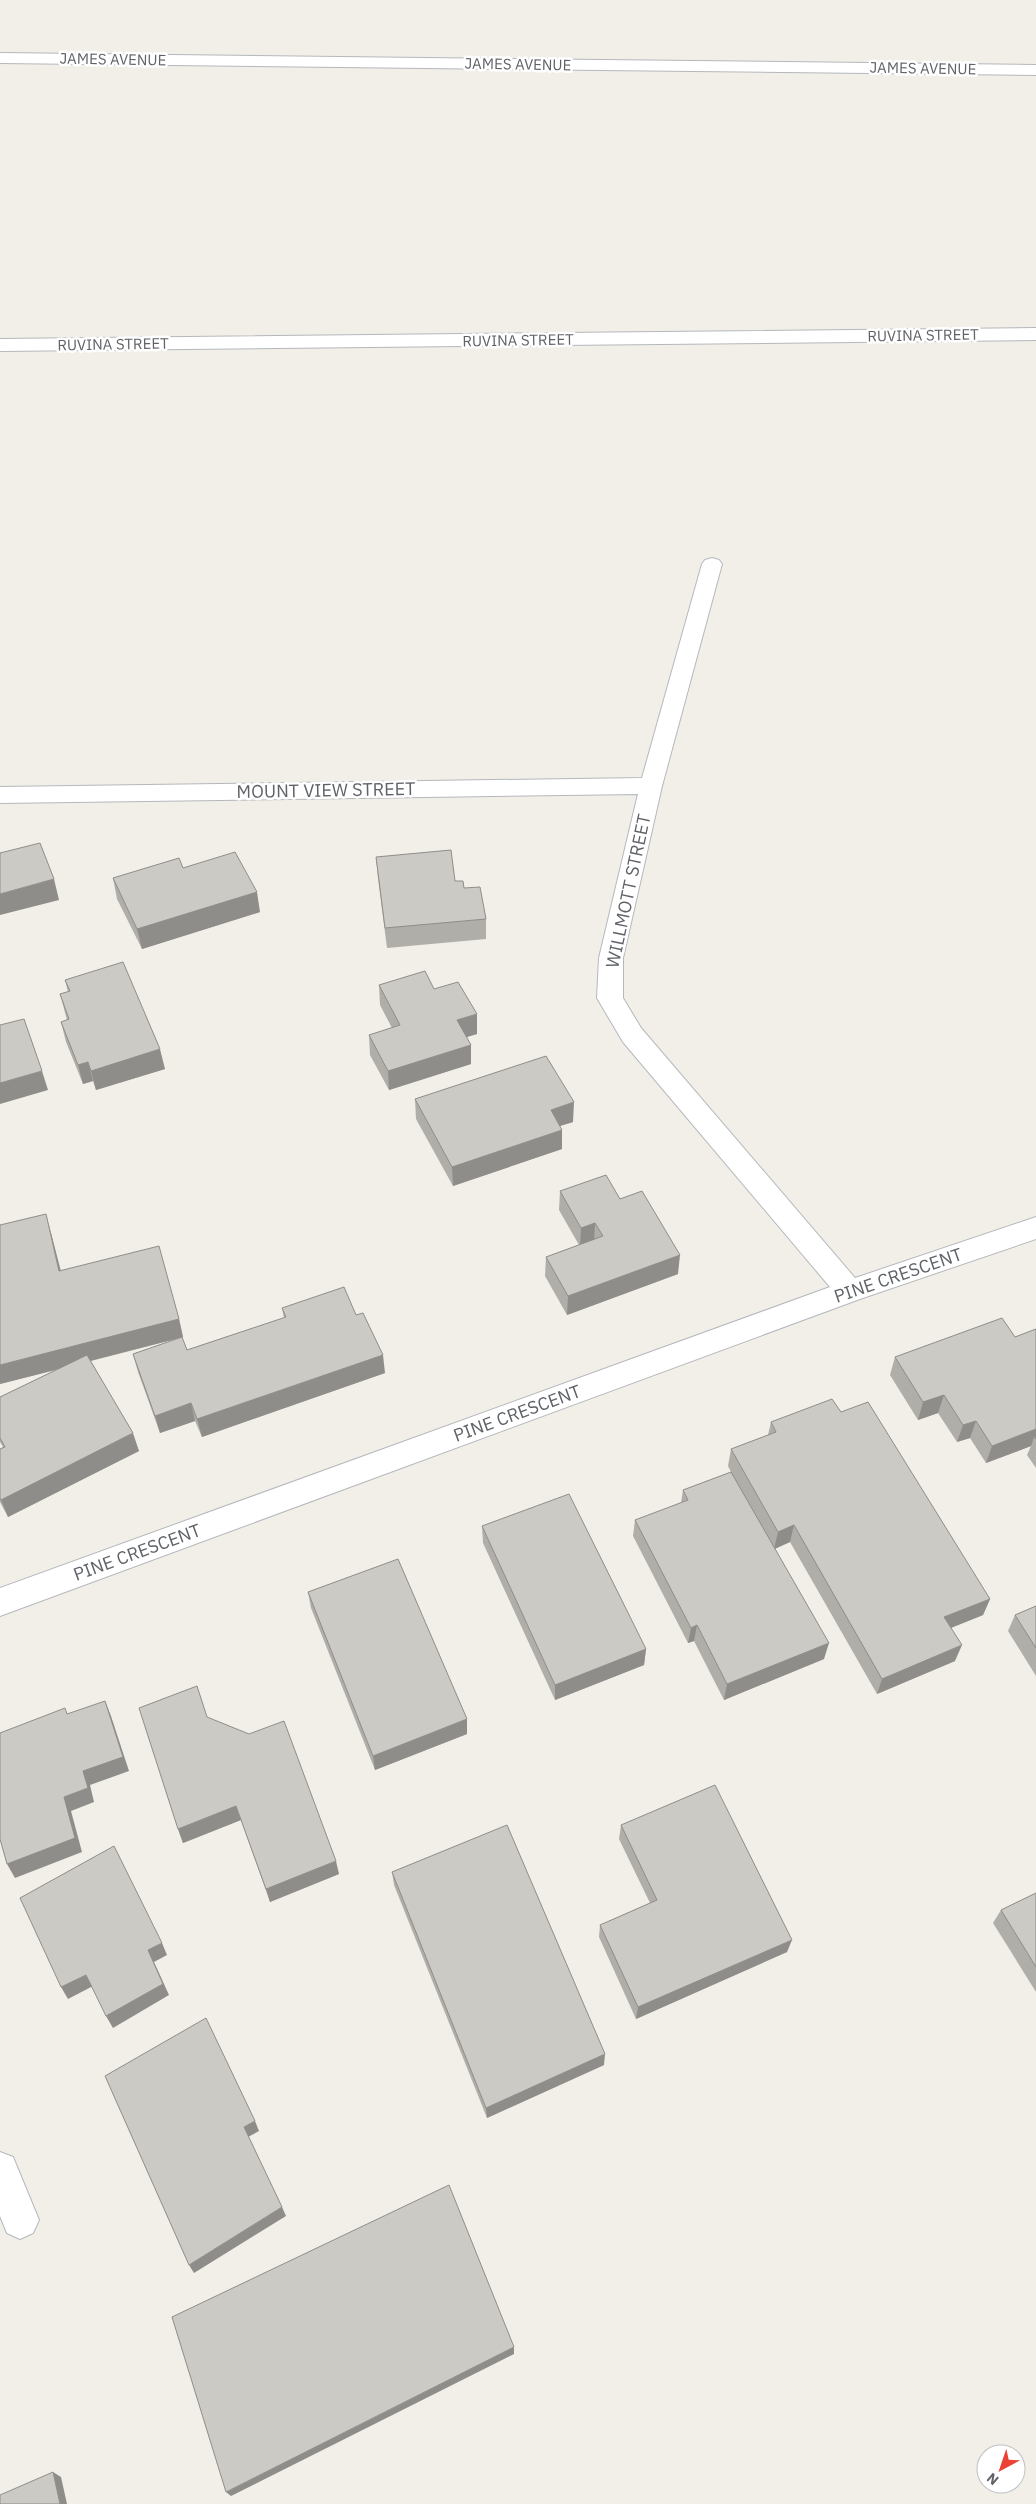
<svg xmlns="http://www.w3.org/2000/svg" width="1036" height="2504" viewBox="0 0 1036 2504" font-family="'IBM Plex Sans',sans-serif">
  <style>
    .lines { fill: none; stroke-linecap: round; stroke-linejoin: round }
    .minor-casing { stroke: #b5b8bc; stroke-width: 2 }
    .minor { fill: #fff; fill-rule: evenodd }
    .wall { fill: #afaea9 }
    .shaded-wall { fill: #8f8d8a }
    .building { fill: #cccac5; stroke: #8f8d8a }
    .labels { text-anchor: middle; dominant-baseline: central; stroke-width: 5; stroke-linejoin: round; paint-order: stroke }
    .far-street-label { font-size: 15px; fill: #5f6368; stroke: #fff }
    .street-label { font-size: 18px; fill: #5f6368; stroke: #fff }
  </style>
  <rect width="100%" height="100%" fill="#f1efe8"/>
  <g class="lines">
    <defs>
      <path id="minor" d="M0,53L1036,65V75L0,63Z
        M1036,328V340L0,351V339Z
        M712,558L719,560L722,564L662,786L623,958V998L641,1028L855,1278L1036,1217V1239L860,1299L0,1616V1588L830,1287L623,1042L597,998L599,958L638,794L0,803V787L642,778L702,564L705,560Z
        M0,2152L13,2157L39,2220L33,2233L20,2239L7,2233L0,2216Z"/>
    </defs>
    <use href="#minor" class="minor-casing"/>
    <use href="#minor" class="minor"/>
  </g>
  <path class="wall" d="M376,857L455,881L464,888L486,919V939L387,948L378,878Z
    M183,868L260,912L142,949L117,899L113,878Z
    M65,980L165,1069L96,1090L93,1081L83,1084L66,1042L61,1022L67,1020L60,994L68,992Z
    M379,985L434,989L477,1034L466,1037L471,1045V1064L389,1090L370,1055L369,1035L392,1028L380,1005Z
    M415,1099L573,1122L560,1126L562,1149L453,1186L416,1119Z
    M560,1191L620,1199L678,1274L567,1315L545,1276L546,1257L579,1245L559,1210Z
    M51,1233L61,1271L179,1319L183,1337H182L187,1350L284,1318L282,1308L356,1315L385,1373L202,1437L195,1421L160,1433L138,1372L133,1354L180,1338L91,1361L139,1451L8,1517L0,1502V1449L3,1447L0,1442V1397L56,1370L0,1384Z
    M1036,1329V1468L1027,1455L1031,1446L986,1463L970,1438L957,1442L938,1413L918,1420L890,1375L895,1357L1015,1337Z
    M841,1412L990,1599L983,1615L951,1628L955,1661L877,1694L790,1542L775,1549L824,1659L724,1700L694,1641L688,1643L633,1536L635,1520L681,1503L683,1490L731,1472L728,1466L731,1449L768,1435L771,1422Z
    M482,1526L646,1649L644,1665L555,1700L483,1543Z
    M308,1592L467,1719V1734L375,1770L311,1608Z
    M1036,1606V1676L1008,1631L1015,1615Z
    M207,1717L339,1874L270,1902L241,1820L183,1843L178,1829Z
    M621,1825L787,1952L636,2019L599,1937L600,1925L650,1903L619,1839Z
    M392,1872L604,2065L487,2118L394,1885Z
    M1036,1893V1992L993,1923L1001,1910Z"/>
  <path class="shaded-wall" d="M54,879L59,900L0,915V894Z
    M257,892L260,912L142,949L137,929Z
    M477,1014V1034L457,1040V1020Z
    M471,1045V1064L389,1090L388,1071Z
    M160,1049L165,1069L96,1090L91,1071Z
    M88,1062L93,1081L83,1084L78,1065Z
    M42,1071L48,1090L0,1104V1083Z
    M574,1102L573,1122L550,1129L551,1110Z
    M562,1130V1149L453,1186L452,1167Z
    M46,1214L51,1233L65,1289L59,1271Z
    M595,1223L594,1242L580,1247L581,1228Z
    M680,1255L678,1274L567,1315L568,1296Z
    M179,1319L183,1337L0,1384V1365Z
    M383,1355L385,1373L202,1437L197,1419Z
    M944,1395L938,1413L918,1420L923,1402Z
    M191,1403L195,1421L160,1433L155,1416Z
    M976,1421L970,1438L957,1442L963,1425Z
    M1036,1429V1440L1034,1437L1031,1446L986,1463L992,1446Z
    M133,1433L139,1451L8,1517L1,1500Z
    M794,1525L790,1542L774,1549L778,1532Z
    M990,1599L983,1615L938,1633L944,1617Z
    M697,1625L694,1641L688,1643L691,1628Z
    M829,1643L824,1659L724,1700L727,1684Z
    M962,1645L955,1661L877,1694L882,1679Z
    M646,1649L644,1665L555,1700V1685Z
    M105,1701L111,1716L129,1771L90,1785L94,1802L71,1811L82,1852L15,1878L7,1864L64,1797L83,1771Z
    M467,1719V1734L375,1770L373,1756Z
    M236,1806L241,1820L183,1843L178,1829Z
    M336,1861L339,1874L270,1902L266,1889Z
    M792,1940L787,1952L636,2019L638,2007Z
    M162,1943L167,1955L154,1962L169,1995L113,2028L106,2016L148,1950Z
    M86,1975L93,1986L68,1999L61,1987Z
    M605,2054L604,2065L487,2118L486,2108Z
    M255,2121L259,2131L248,2137L244,2127Z
    M282,2207L286,2216L194,2273L189,2265Z
    M514,2347V2354L231,2496L226,2492Z
    M53,2472L61,2477L67,2504H60Z"/>
  <path class="building" d="M40,843L54,879L0,894V853Z
    M451,850L455,881H463L464,888L480,887L486,919L385,928L376,857Z
    M235,852L257,892L137,929L113,878L179,858L183,868Z
    M123,962L160,1049L91,1071L88,1062L78,1065L61,1022L69,1019L60,994L70,991L65,980Z
    M425,971L434,989L458,982L477,1014L457,1020L471,1045L388,1071L369,1035L400,1025L379,985Z
    M24,1019L42,1071L0,1083V1025Z
    M546,1056L574,1102L551,1110L562,1130L452,1167L415,1099Z
    M606,1175L620,1199L642,1191L680,1255L568,1296L546,1257L603,1236L595,1223L581,1228L560,1191Z
    M46,1214L59,1271L159,1246L179,1319L0,1365V1225Z
    M344,1287L356,1315L363,1313L383,1355L197,1419L191,1403L155,1416L133,1354L182,1337L187,1350L286,1317L282,1308Z
    M1002,1318L1015,1337L1036,1329V1429L992,1446L976,1421L963,1425L944,1395L923,1402L895,1357Z
    M87,1355L133,1433L1,1500L0,1498V1449L5,1447L0,1438V1397Z
    M832,1399L841,1412L868,1402L990,1599L944,1617L962,1645L882,1679L794,1525L778,1532L731,1449L776,1432L771,1422Z
    M731,1472L829,1643L727,1684L697,1625L691,1628L635,1520L688,1500L683,1490Z
    M569,1494L646,1649L555,1685L482,1526Z
    M398,1559L467,1719L373,1756L308,1592Z
    M1036,1606V1648L1015,1615Z
    M197,1686L207,1717L249,1734L284,1721L336,1861L266,1889L236,1806L178,1829L139,1708Z
    M105,1701L123,1757L83,1771L88,1788L64,1797L75,1838L7,1864L0,1839V1733L65,1708L67,1714Z
    M715,1785L792,1940L638,2007L600,1925L657,1900L621,1825Z
    M507,1825L605,2054L486,2108L392,1872Z
    M114,1846L162,1943L148,1950L163,1984L106,2016L86,1975L61,1987L20,1898Z
    M1036,1893V1967L1001,1910Z
    M206,2018L255,2121L244,2127L282,2207L189,2265L105,2076Z
    M449,2185L514,2347L226,2492L172,2317Z
    M53,2472L60,2504H0V2495Z"/>
  <g class="labels">
    <g class="far-street-label">
      <text transform="translate(113 59) rotate(1)">JAMES AVENUE</text>
      <text transform="translate(518 64) rotate(1)">JAMES AVENUE</text>
      <text transform="translate(923 68) rotate(1)">JAMES AVENUE</text>
      <text transform="translate(923 335) rotate(-1)">RUVINA STREET</text>
      <text transform="translate(518 340) rotate(-1)">RUVINA STREET</text>
      <text transform="translate(113 344) rotate(-1)">RUVINA STREET</text>
    </g>
    <g class="street-label">
      <text transform="translate(326 790) rotate(-1)">MOUNT VIEW STREET</text>
      <text transform="translate(628 891) rotate(-78)">WILLMOTT STREET</text>
      <text transform="translate(898 1275) rotate(-19)">PINE CRESCENT</text>
      <text transform="translate(517 1413) rotate(-20)">PINE CRESCENT</text>
      <text transform="translate(137 1552) rotate(-20)">PINE CRESCENT</text>
    </g>
  </g>
  <g transform="translate(1001 2469) rotate(220)"><circle r="24" fill="#ffffff" stroke="#bfc1c3"/>
  <path d="M0-4L9 19L0 12L-9 19Z" fill="#ea4335"/>
  <text y="-8" font-size="14" font-weight="bold" text-anchor="middle" fill="#5f6368">N</text>
  </g>
</svg>
